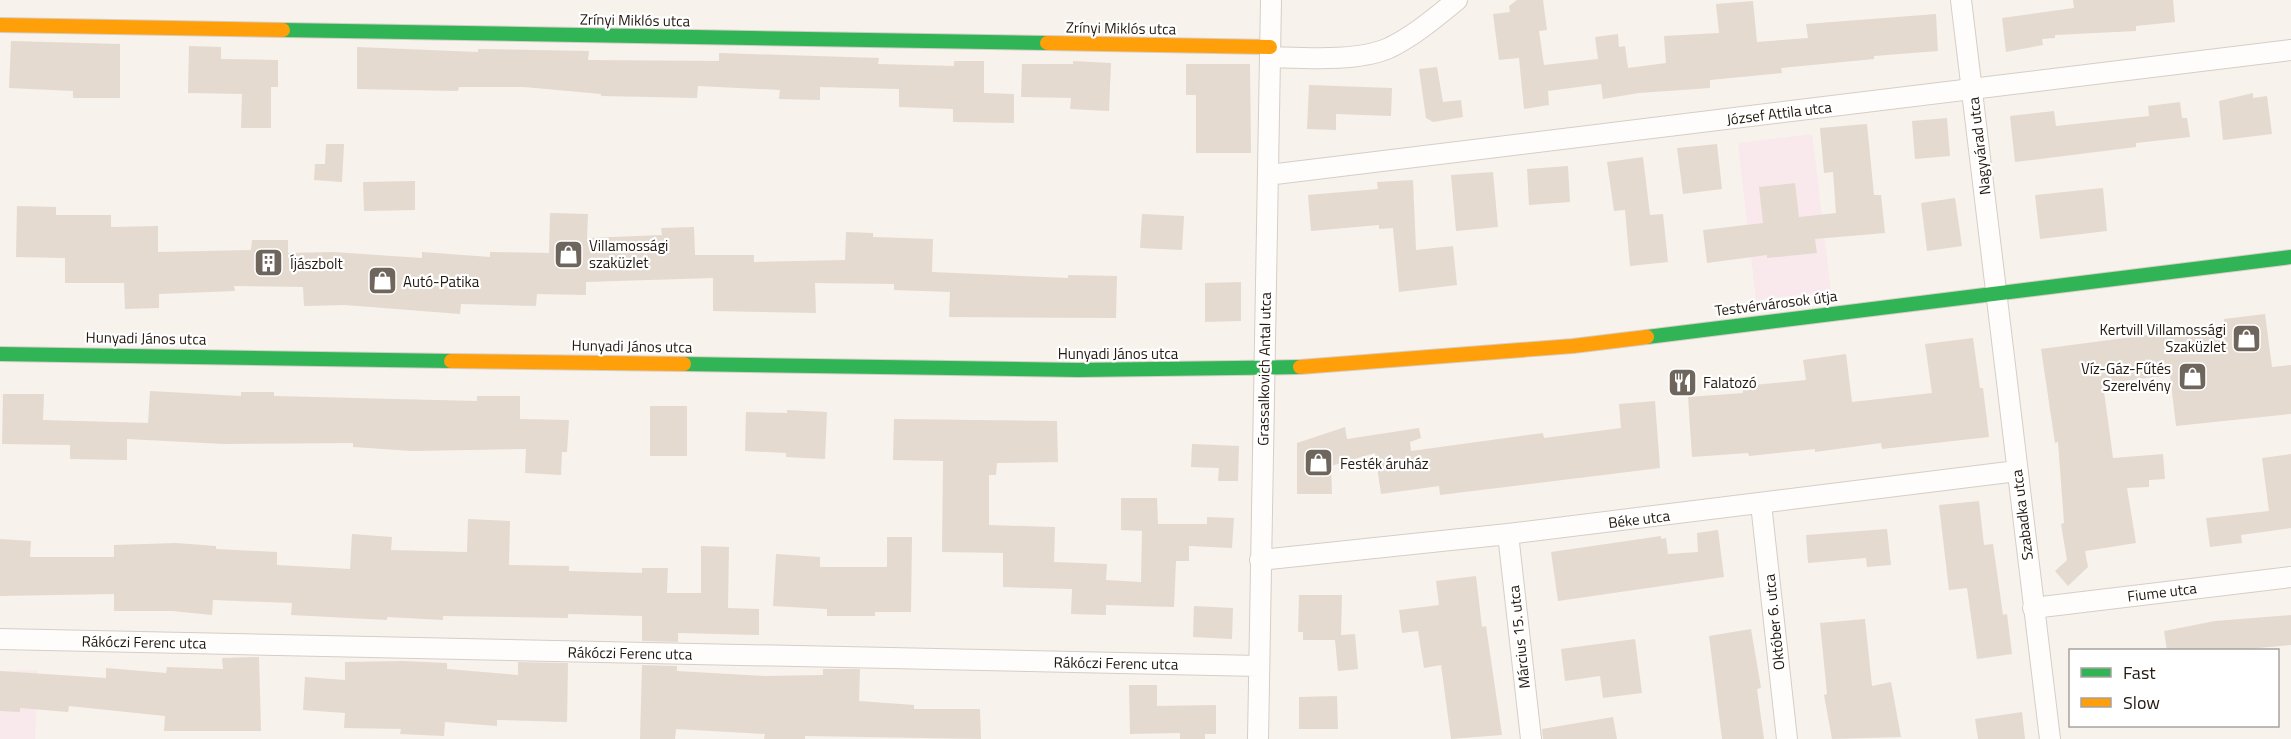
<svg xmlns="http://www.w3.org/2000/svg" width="2291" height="739" viewBox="0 0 2291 739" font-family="'Titillium Web',sans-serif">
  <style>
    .education { fill: #f9e9ed }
    .building { fill: #e4dad0 }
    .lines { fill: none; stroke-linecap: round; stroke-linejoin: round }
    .street-casing { stroke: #d6cdc6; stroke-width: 22 }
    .fast-casing { stroke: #d6cdc6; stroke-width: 16 }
    .slow-casing { stroke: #d6cdc6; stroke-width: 16 }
    .street { stroke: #fefdfc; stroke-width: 20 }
    .fast { stroke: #30b455; stroke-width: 14 }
    .slow { stroke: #ff9f0a; stroke-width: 14 }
    .labels { text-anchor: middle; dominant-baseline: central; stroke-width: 4.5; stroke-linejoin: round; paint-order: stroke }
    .street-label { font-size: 15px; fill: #231910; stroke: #fff }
    .poi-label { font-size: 15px; fill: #231910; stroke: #fff; text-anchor: start }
  </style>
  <rect width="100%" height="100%" fill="#f8f2ec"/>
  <path class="education" d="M1812,134L1831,291L1756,300L1738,143Z
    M38,670L35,739H0V671Z"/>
  <path class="building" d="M1517,0H1543L1547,30L1539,31L1544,65L1598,59L1595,37L1618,34L1619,47L1625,46L1628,68L1666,63L1664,36L1719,33L1716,4L1753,1L1757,42L1808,38L1806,24L1936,14L1938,51L1874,56V59L1781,68L1782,73L1710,80V88L1639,93L1603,99L1601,84L1548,91L1549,105L1524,109L1519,58L1499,60L1493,14L1510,12L1509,6Z
    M2073,0H2173L2175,22L2136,26V31L2055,35V38L2042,39L2043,45L2006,52L2002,18L2074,8Z
    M11,41L120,44V98H73V91L9,88Z
    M189,46L221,47V59L278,60V87H271V128H241L242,94L188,93Z
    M357,47L478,52V49L589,51L588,60L719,61V53L879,58L878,64L954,66V61H984V93L1014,94V123L953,122V109L899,107V89L820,87V100L779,99L780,90L698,86L697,98L601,96V94L524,87H459L458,91L357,89Z
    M1073,61L1111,63L1109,111L1070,109L1071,98L1021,97L1022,64H1073Z
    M1186,64H1250L1251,153H1196V95H1186Z
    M1437,67L1443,102L1461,100L1463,117L1433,122L1426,118L1419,69Z
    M1309,85L1392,88L1391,116L1336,114V130L1307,129Z
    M2253,93V98L2267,96L2272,134L2223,140L2219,101Z
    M2180,102L2182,118H2187L2190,137L2136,143V147L2015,162L2010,116L2054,111L2056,126L2149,116L2148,106Z
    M1947,118L1950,156L1915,159L1912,121Z
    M1867,124L1874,195H1881L1885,233L1815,239L1817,253L1767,258V255L1707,263L1703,230L1763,223L1759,187L1795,183L1799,217L1836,213L1833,172L1824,173L1820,128Z
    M326,144H344L342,182L314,180L315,164H325Z
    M1717,144L1722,189L1683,194L1677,148Z
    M1643,157L1650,215L1663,214L1668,262L1630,266L1625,210L1614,211L1607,162Z
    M1568,166L1570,202L1529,205L1527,169Z
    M1493,172L1498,227L1456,231L1451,175Z
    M1413,180L1416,250L1453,246L1457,285L1399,292L1393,228L1379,229V225L1311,231L1308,195L1378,189L1377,182Z
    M415,181V210L364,211L363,182Z
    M2103,188L2107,231L2040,239L2035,195Z
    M1955,198L1962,246L1927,251L1921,203Z
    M17,206L56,207V215H111V227L158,226V252L251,250L252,240H288V253L333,252L422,258V252L490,257V252L549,253L550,213L588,214L587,238L662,235L661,228L694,227L695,255H754V262L845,260L846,232L873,233V237L933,239L932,272L1068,278V275L1117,276L1116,318L949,317L950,292L894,290V284L815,283L816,313L713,311V278L586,282V295L537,294L536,306L461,304L460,314L345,305L304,306L303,287L234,286L235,291L159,294V308L125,309L124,283H65V258L16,257Z
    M1142,214L1184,216L1182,250L1140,248Z
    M1241,282V321L1205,322V283Z
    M2265,314L2272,367L2291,365V414L2176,426L2170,375L2103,384L2113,458L2163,454L2165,479L2149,480V487L2127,488L2136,543L2085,551L2088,567L2068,586L2055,571L2067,560L2061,524L2064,523L2058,442L2055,443L2041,349L2224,325V319Z
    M1973,338L1980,388H1983L1989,437L1882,449L1881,443L1815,452V449L1749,456L1748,453L1692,457L1688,397L1743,393L1742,386L1806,380L1803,360L1846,354L1852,402L1932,393L1925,344Z
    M150,391L241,396V392H274V396L477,401V396H520V419L569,420L567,452H562L561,475L525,473L526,449L412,451L353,447V443L224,444L127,439V460L70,459V445L2,444L3,394H44L43,420L148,423Z
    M1655,401L1660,468L1440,495L1439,486L1381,494L1375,453L1331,466L1332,494H1297V443L1345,427L1347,439L1419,428L1421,438L1410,442L1411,451L1543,433L1544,438L1621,428L1619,404Z
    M650,406H687V456H650Z
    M787,410L827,412L825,459L786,457V453L745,451L746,412L787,413Z
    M894,419L1057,421L1058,462L997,463L996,475H989V525L1055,527L1054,562L1107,564L1106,580L1141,582L1142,531L1121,530V498H1157L1158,524H1207V517L1234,518L1232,548L1189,546V561H1176L1174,607L1106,605V615L1071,614L1072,589L1003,587V553L942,552L943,461L893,460Z
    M1192,444L1239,446L1238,481H1218L1219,468L1191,467Z
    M2291,454V528L2241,535L2242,543L2210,547L2206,518L2269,511L2262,458Z
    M1979,501L1984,545L1993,544L2003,615L2007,614L2012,654L1977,659L1967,588L1949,590L1939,505Z
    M468,519L510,521L509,565L569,566V571L642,573V568H668L667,593H701V546L729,547L728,608L759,609V635L678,633V642L642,641V616L568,614V618L443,616V620L387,617V620L291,615L292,603L213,600L212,615L172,611H114V594L0,596V539L31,541L30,557H114V545L176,543L216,546V549L277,552V565L350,569L352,534L392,537L391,550L467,552Z
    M1887,529L1891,565L1867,567L1866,558L1808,563L1806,535Z
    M1718,530L1724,577L1558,601L1551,552L1661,536V539L1666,538L1668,554L1698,552L1697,533Z
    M887,537H912L911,612H875V616H827V609L773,606L776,554L820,557V567H887Z
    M1476,576L1482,627L1486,626L1502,735L1451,739L1441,665L1424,668L1418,631L1402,633L1399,610L1439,605L1436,581Z
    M1299,595H1342L1341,635L1355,634L1358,669L1338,671L1335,640H1303V632H1298Z
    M1194,606L1233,608L1232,639L1193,637Z
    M2291,615V645L2227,651H2167L2164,631L2215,621Z
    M1865,619L1872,686L1891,682L1901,737L1832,739L1824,695L1827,694L1820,623Z
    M1751,629L1761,688L1757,689L1764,739H1722L1709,636Z
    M1635,639L1642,693L1603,698L1600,676L1565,681L1561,649Z
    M259,657L261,731H164L165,716L69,706L68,712L20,708V712L0,711V671L106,678V668L166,673L167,667L223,669L222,658Z
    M403,661L447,663V669L518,675V662L568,663L567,722L497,720V726L445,722L444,736L400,734L401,729L344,728L345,713L303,710L305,677L345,680V662Z
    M642,665L677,666V671L766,676L823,675V669H860L859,701L914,705V709H980L981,739L805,736V739H764L765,734L676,729L675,739H640Z
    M1129,685H1157V706L1216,705V734H1205V739H1180V733L1130,734Z
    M1337,696L1338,729H1299V697Z
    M2022,712L2025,739H1978L1975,719Z
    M1613,717L1617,739H1543L1542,729Z"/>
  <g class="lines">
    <defs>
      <path id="street" d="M1961,0L2050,739
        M1270,57C1305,58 1357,62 1389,48C1414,36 1436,17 1457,0
        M1268,175L2291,50
        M1761,504L1787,739
        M1508,534L1531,739
        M1260,560L1508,534L2017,471
        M2033,608L2291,577
        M0,639L1259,666
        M1258,739L1271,0"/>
      <path id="fast" d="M283,30L1047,43
        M1647,337L2291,257
        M0,354L451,361
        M684,364L1078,370L1300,367"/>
      <path id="slow" d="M0,25L283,30
        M1047,43L1270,47
        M451,361L684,364
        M1300,367L1573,346L1647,337"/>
    </defs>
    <use href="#street" class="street-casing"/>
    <use href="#fast" class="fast-casing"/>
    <use href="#slow" class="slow-casing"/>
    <use href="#street" class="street"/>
    <use href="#fast" class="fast"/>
    <use href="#slow" class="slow"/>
  </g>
  <defs>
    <symbol id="shop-square" viewBox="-11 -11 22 22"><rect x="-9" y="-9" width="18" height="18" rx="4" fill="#6e655d" stroke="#fff"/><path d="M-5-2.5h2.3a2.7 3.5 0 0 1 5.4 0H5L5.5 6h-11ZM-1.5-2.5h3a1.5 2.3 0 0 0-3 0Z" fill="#fff"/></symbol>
    <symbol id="building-square" viewBox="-11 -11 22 22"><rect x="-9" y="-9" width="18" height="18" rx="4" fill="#6e655d" stroke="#fff"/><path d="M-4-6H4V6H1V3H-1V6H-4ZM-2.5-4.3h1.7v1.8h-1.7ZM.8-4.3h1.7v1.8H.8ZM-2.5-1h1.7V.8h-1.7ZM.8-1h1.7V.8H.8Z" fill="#fff"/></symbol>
    <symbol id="restaurant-square" viewBox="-11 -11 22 22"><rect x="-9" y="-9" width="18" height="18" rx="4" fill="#6e655d" stroke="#fff"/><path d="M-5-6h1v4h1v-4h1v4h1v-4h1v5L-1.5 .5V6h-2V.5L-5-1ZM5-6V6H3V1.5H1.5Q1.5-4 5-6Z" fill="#fff"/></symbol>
  </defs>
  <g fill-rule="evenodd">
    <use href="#shop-square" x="552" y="238" width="33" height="33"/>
    <use href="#building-square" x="252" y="246" width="33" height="33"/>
    <use href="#shop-square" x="366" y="264" width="33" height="33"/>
    <use href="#shop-square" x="2230" y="322" width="33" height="33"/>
    <use href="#shop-square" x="2176" y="360" width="33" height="33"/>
    <use href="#restaurant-square" x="1666" y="366" width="33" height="33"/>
    <use href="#shop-square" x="1302" y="446" width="33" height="33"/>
  </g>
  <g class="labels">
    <g class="street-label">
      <text transform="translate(635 20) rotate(1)">Zrínyi Miklós utca</text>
      <text transform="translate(1121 28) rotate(1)">Zrínyi Miklós utca</text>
      <text transform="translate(1779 113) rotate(-7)">József Attila utca</text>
      <text transform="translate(1979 146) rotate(-97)">Nagyvárad utca</text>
      <text transform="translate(1776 303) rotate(-7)">Testvérvárosok útja</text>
      <text transform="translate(146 338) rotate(1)">Hunyadi János utca</text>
      <text transform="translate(632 346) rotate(1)">Hunyadi János utca</text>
      <text x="1118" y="353">Hunyadi János utca</text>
      <text transform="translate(1264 369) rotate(-89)">Grassalkovich Antal utca</text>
      <text transform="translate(2022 515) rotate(-97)">Szabadka utca</text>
      <text transform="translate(1639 519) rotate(-7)">Béke utca</text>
      <text transform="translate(2162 592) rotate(-7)">Fiume utca</text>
      <text transform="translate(1774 622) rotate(-96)">Október 6. utca</text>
      <text transform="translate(1519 637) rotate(-96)">Március 15. utca</text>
      <text transform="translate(144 642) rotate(1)">Rákóczi Ferenc utca</text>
      <text transform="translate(630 653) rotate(1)">Rákóczi Ferenc utca</text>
      <text transform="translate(1116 663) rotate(1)">Rákóczi Ferenc utca</text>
    </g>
    <g class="poi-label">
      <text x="589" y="245">Villamossági<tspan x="589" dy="17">szaküzlet</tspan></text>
      <text x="290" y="263">Íjászbolt</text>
      <text x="403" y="281">Autó-Patika</text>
      <text x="2226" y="329" text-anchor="end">Kertvill Villamossági<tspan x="2226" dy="17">Szaküzlet</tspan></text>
      <text x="2171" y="368" text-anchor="end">Víz-Gáz-Fűtés<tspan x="2171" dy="17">Szerelvény</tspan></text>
      <text x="1703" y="382">Falatozó</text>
      <text x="1340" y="463">Festék áruház</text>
    </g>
  </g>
  <rect x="2069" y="649" width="210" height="78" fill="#ffffff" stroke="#a7a39f" stroke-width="1.5"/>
  <rect x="2081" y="668" width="30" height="9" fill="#30b455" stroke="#a7a39f" stroke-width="1.5"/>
  <text x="2123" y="679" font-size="18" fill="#231910">Fast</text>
  <rect x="2081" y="698" width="30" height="9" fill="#ff9f0a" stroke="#a7a39f" stroke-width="1.5"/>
  <text x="2123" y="709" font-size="18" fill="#231910">Slow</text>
</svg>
